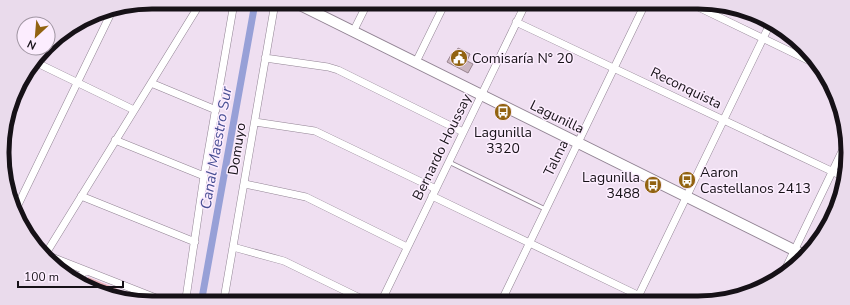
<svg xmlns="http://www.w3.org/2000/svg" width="850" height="305" viewBox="0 0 850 305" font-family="'Nunito Sans',sans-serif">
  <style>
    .green { fill: #ecb0ba }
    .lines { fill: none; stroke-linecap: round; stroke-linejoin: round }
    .canal { stroke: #97a0d7; stroke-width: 7 }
    .building { fill: #cab5c0; stroke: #98848f }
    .lane-casing { stroke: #928494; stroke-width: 5 }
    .street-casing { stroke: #928494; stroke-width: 8 }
    .secondary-casing { stroke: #928494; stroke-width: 12 }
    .lane { stroke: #fff; stroke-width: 3.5 }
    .street { stroke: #fff; stroke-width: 7 }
    .secondary { stroke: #fff; stroke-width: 10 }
    .labels { text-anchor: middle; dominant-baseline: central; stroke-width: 3; stroke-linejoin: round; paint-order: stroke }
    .poi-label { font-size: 14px; fill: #161117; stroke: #fcedfe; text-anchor: start }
    .street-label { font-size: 14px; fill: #161117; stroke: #fcedfe }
    .water-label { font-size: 15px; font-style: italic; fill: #484f94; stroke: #fcedfe }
    .rim { fill: none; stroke: #161117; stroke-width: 5 }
  </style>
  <rect width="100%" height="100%" fill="#efdff1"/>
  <path class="green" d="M88,277L130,294L129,298H113L85,284Z"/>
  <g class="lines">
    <path class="canal" d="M202,298L255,3"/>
  </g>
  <path class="building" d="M458,48L470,54L467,61L473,64L468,73L447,62L452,53L455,55Z"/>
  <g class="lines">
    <defs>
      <path id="lane" d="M449,162L545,209"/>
      <path id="street" d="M200,4L234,5
        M698,7L816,64
        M516,22L844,177
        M353,32L367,4
        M265,58L328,67L338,70L463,132
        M35,62L134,110
        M416,62L444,5
        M151,83L216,110
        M255,122L315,131L436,189
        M115,140L204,176
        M245,184L306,197L407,247
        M81,196L195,242
        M432,196L650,301
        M16,209L113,9
        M233,247L284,261L362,299
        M44,254L156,298
        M45,255L201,2
        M782,276L846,143
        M80,281L84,270
        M186,298L204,176L234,3
        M224,299L275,3
        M382,300L525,5
        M502,300L644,6
        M636,301L770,24"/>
      <path id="secondary" d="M296,3L806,256"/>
    </defs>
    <use href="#lane" class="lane-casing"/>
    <use href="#street" class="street-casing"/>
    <use href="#secondary" class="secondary-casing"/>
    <use href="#lane" class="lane"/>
    <use href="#street" class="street"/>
    <use href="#secondary" class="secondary"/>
  </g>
  <defs>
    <symbol id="civic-disc" viewBox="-11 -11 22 22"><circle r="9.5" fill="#926311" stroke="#fcedfe"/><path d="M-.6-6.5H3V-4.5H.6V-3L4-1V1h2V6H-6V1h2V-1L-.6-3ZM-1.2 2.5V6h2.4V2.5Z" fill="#fff"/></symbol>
    <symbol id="bus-disc" viewBox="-11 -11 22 22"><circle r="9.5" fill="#926311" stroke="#fcedfe"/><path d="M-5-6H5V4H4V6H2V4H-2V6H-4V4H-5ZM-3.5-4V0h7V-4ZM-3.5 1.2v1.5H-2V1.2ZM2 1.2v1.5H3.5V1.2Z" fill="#fff"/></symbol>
  </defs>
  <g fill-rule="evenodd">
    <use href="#civic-disc" x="449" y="48" width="20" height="20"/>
    <use href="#bus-disc" x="493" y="102" width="20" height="20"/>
    <use href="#bus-disc" x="677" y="170" width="20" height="20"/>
    <use href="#bus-disc" x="643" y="175" width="20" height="20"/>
  </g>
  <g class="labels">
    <g class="poi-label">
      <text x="472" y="58">Comisaría N° 20</text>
      <text x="503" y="132" text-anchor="middle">Lagunilla<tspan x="503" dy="16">3320</tspan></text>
      <text x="700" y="172">Aaron<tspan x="700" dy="16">Castellanos 2413</tspan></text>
      <text x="640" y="177" text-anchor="end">Lagunilla<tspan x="640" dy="16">3488</tspan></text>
    </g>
    <g class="street-label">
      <text transform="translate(686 88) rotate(26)">Reconquista</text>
      <text transform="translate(557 117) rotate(26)">Lagunilla</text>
      <text transform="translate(442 147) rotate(-64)">Bernardo Houssay</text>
      <text transform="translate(237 149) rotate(-81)">Domuyo</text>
      <text transform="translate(556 158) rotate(-64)">Talma</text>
    </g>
    <g class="water-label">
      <text transform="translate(216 148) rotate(-80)">Canal Maestro Sur</text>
    </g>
  </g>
  <path d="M0 0H850V305H0ZM152 9H698A143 143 0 0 1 841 152V153A143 143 0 0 1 698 296H152A143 143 0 0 1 9 153V152A143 143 0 0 1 152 9Z" fill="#eadbec" fill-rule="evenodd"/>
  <path class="rim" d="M152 9H698A143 143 0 0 1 841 152V153A143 143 0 0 1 698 296H152A143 143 0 0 1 9 153V152A143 143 0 0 1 152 9Z"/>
  <g transform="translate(36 36) rotate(206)"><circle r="19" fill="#fcedfe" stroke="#a095a2"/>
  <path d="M0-3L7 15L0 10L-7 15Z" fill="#926311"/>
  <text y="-6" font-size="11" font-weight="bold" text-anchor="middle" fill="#161117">N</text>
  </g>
  <path d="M18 281v6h105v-6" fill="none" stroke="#161117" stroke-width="2"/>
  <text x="24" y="281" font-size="12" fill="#161117" stroke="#fcedfe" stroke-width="3" paint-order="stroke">100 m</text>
</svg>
